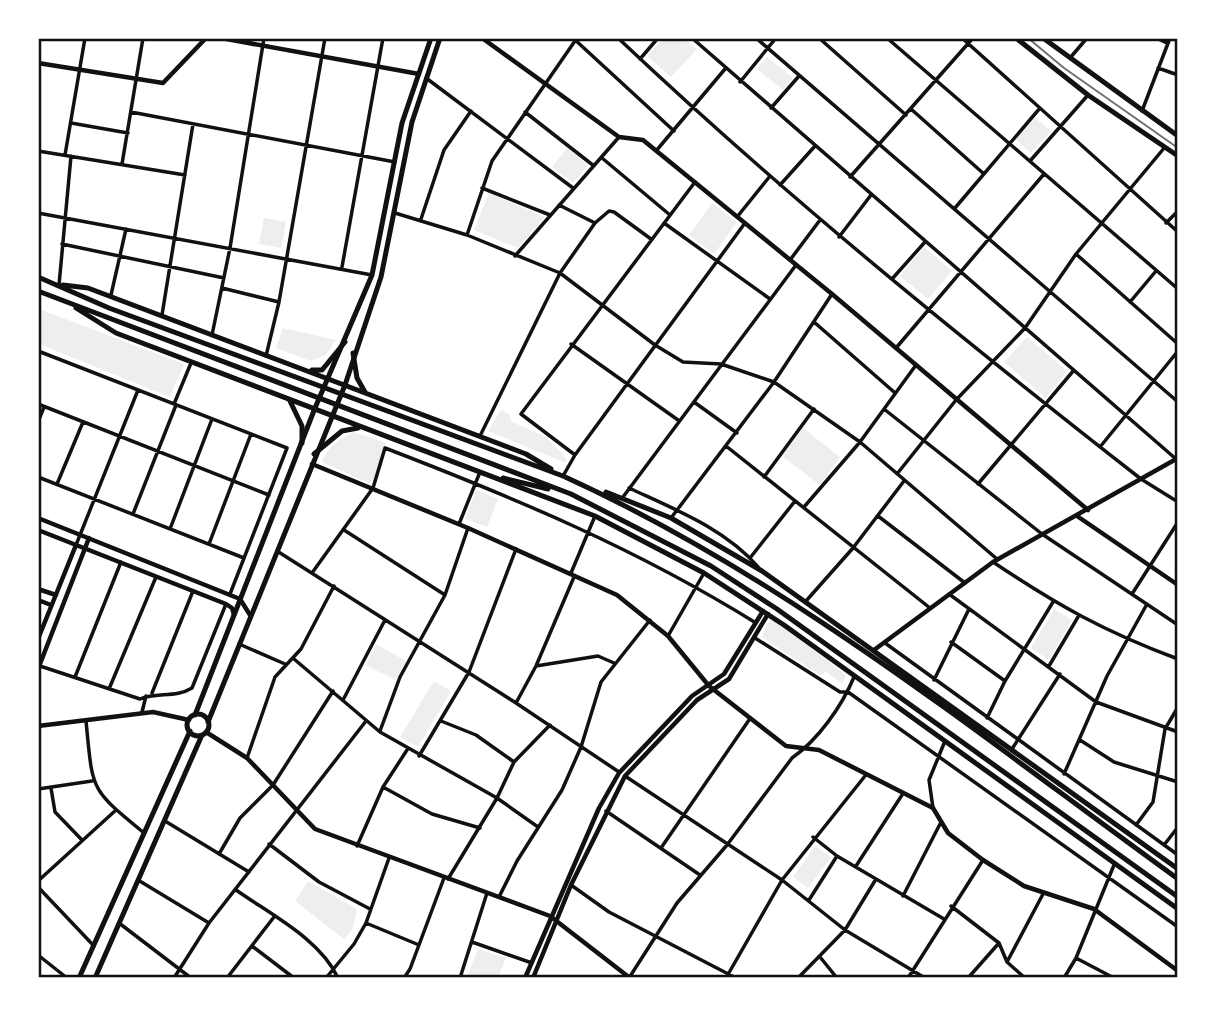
<svg xmlns="http://www.w3.org/2000/svg" width="1216" height="1016" viewBox="0 0 1216 1016" font-family="Figtree,sans-serif">
  <style>
    .green { fill: #eee }
    .lines { fill: none; stroke-linecap: round; stroke-linejoin: round }
    .minor { stroke: #111; stroke-width: 3.5 }
    .tertiary { stroke: #111; stroke-width: 4.5 }
    .primary { stroke: #111; stroke-width: 5 }
    .trunk { stroke: #111; stroke-width: 5 }
    .tram { stroke: #707070; stroke-width: 2 }
    .neatline { fill: none; stroke: #111; stroke-width: 2.5 }
  </style>
  <rect width="100%" height="100%" fill="#fff"/>
  <path class="green" d="M662,39H684L697,49L671,77L647,56Z
    M767,57L793,78L783,90L757,69Z
    M1035,118L1051,131L1031,153L1016,140Z
    M567,148L588,165L573,183L552,167Z
    M489,193L545,217L518,248L474,230Z
    M712,203L737,222L714,254L689,235Z
    M264,218L286,222L281,248L259,244Z
    M924,247L952,271L928,299L900,276Z
    M39,309L184,364L170,397L39,344Z
    M283,328L336,340L326,355L311,361L276,348Z
    M1027,337L1067,371L1046,398L1004,362Z
    M501,410L509,414L512,422L546,437L566,458V463L488,431Z
    M803,428L840,457L820,485L782,456Z
    M354,432L386,443L374,478L369,483L322,462C328,446 339,439 354,432Z
    M476,490L498,499L487,527L465,519Z
    M1054,609L1072,620L1049,660L1031,648Z
    M774,620L846,675L842,684L825,671L821,676L762,637L767,623Z
    M376,644L406,661L396,680L365,665Z
    M434,681L451,691L418,747L400,737Z
    M815,846L831,857L808,888L793,877Z
    M308,881L357,909L352,930L344,939L295,901Z
    M478,949L506,958L498,977H467Z"/>
  <g class="lines">
    <path class="minor" d="M573,38L674,131
      M618,38C784,195 962,339 1141,479L1178,502
      M692,38L1176,459
      M756,38L1178,402
      M819,38L906,115
      M887,38L1178,289
      M962,38L1178,232
      M1156,38L1167,43
      M1070,58L1087,38
      M640,59L658,38
      M1158,68L1178,75
      M426,78L573,188
      M740,82L776,38
      M771,108L799,76
      M911,109L984,174
      M1142,111L1170,38
      M131,112L395,162
      M525,112L594,166
      M71,123L128,133
      M38,151L185,175
      M656,151L725,69
      M65,155L85,38
      M602,158L670,215
      M1030,161L1088,95
      M122,164L143,38
      M850,177L973,38
      M780,185L815,146
      M482,188L550,215
      M559,205L595,223L609,211L614,212L651,239
      M955,208L1040,108
      M38,213L372,275
      M395,213L467,235L560,273L655,345L683,362L721,364L774,382L860,442L997,559
      M737,217L770,176
      M421,219L444,150L471,111
      M664,223L770,299
      M1166,223L1178,211
      M467,235L492,161L577,38
      M839,237L871,195
      M62,244L224,278
      M1076,254L1178,344
      M515,256L619,137
      M790,260L820,220
      M342,267L383,38
      M892,279L925,242
      M59,285L71,156
      M222,288L279,302
      M111,295L126,229
      M1130,302L1156,271
      M162,315L193,124
      M814,322L894,392
      M212,335L230,248L264,38
      M571,344L678,420
      M896,348L1044,174
      M38,351L287,448L230,594
      M266,356L279,302L325,38
      M694,402L737,433
      M38,404L269,495
      M174,404L191,363
      M884,409L1042,534L1178,625
      M38,422L44,407
      M480,436L560,273L595,223
      M726,446L930,608
      M1100,447L1178,351
      M575,455L521,414L695,182
      M897,474L956,400L1025,328L1076,254L1165,147
      M563,476L575,455L745,223
      M38,477L244,558
      M764,477L814,409
      M57,484L83,422
      M978,484L1074,370
      M629,488C674,509 726,529 758,567
      M623,497L796,265
      M804,507L860,442L916,365
      M133,514L176,405
      M878,516L965,583
      M671,518L774,382L832,294
      M459,524L480,472
      M170,529L212,419
      M344,530L445,595
      M209,544L251,434
      M76,545L138,390
      M277,551L516,703L619,772
      M750,558L795,501
      M993,562C1057,605 1105,632 1178,659
      M312,573L373,488L385,448C515,498 637,549 756,623
      M571,573L595,516
      M949,594L1096,702L1178,732
      M1132,594L1178,522
      M806,601L853,548L904,481
      M668,636L704,573
      M755,638L840,692H848L1178,927
      M951,642L1005,681
      M885,643L1178,855
      M239,644L285,664
      M294,659L380,732L497,798L538,827
      M40,666L140,699C157,692 176,698 192,688L226,604
      M536,666L598,656L614,663
      M1049,666L1078,617
      M75,677L121,562
      M934,680L969,609
      M109,689L156,577
      M152,693L193,591
      M343,700L385,620
      M516,703L536,666L574,577
      M142,712L146,696
      M987,718L1005,681L1053,602
      M86,721C93,791 89,788 144,833
      M441,721L476,735L514,762
      M380,731L400,677L445,595L468,528
      M1080,740L1114,762L1178,782
      M1012,749L1060,674
      M419,756L469,672L516,549
      M247,758L275,677L301,649L334,586
      M1064,774L1107,676L1147,604
      M625,776L782,880L845,930L925,978
      M383,787L432,814L480,828
      M51,788L55,812L82,840
      M38,789L92,781
      M933,808L929,780L945,741
      M606,811L700,875
      M165,821L249,872
      M1136,825L1153,802L1165,729L1178,707
      M813,837L837,856L944,919
      M269,844L319,882L370,909
      M1164,845L1178,827
      M357,846L383,787L407,750
      M661,848L749,720
      M219,854L240,818L273,785L333,691
      M856,866L902,795
      M448,879L497,798L514,762L550,725
      M138,880L209,923
      M38,881L116,810
      M571,885L609,912L736,978
      M38,887L94,946
      M236,890C270,914 320,939 338,978
      M500,895L517,861L562,790L581,747L601,682L650,620
      M903,896L940,824
      M809,900L837,856
      M951,906L999,943L1007,962L1025,978
      M119,923L191,978
      M366,923L419,945
      M472,942L532,963
      M252,946L294,978
      M38,955L67,978
      M820,957L837,978
      M1076,958L1114,978
      M1007,962L1043,894
      M174,978L209,923L366,721
      M227,978L274,917
      M326,978L354,944L366,923L389,858
      M404,978L410,969L444,878
      M460,978L487,893
      M629,978L677,903L727,845L792,758C818,740 842,706 854,677
      M726,978L782,880L865,776
      M798,978L845,930L876,879
      M908,978L983,860
      M968,978L999,943
      M1064,978L1076,958L1114,865"/>
    <path class="tertiary" d="M221,38L419,74
      M482,38L619,137L643,140L832,294L1088,510
      M38,63L163,83L206,38
      M312,464L468,528L617,595L668,636L709,686L786,746L819,750L933,808L948,833L983,860L1024,886L1094,909L1178,971
      M1077,516L1178,585
      M38,518L240,599L250,615
      M38,530L226,604L232,608L234,615
      M38,589L56,595
      M38,600L51,605
      M38,639L76,545
      M874,650L993,562L1178,458
      M38,669L89,538
      M38,726L153,712L189,720
      M206,732L247,758L315,829L550,916L630,978
      M525,978L599,808L619,773L692,696L724,674L763,611
      M533,978L571,885L625,776L697,700L729,679L768,614"/>
    <path class="primary" d="M1016,38L1088,95L1178,156
      M1043,38L1178,136
      M187 725a11 11 0 1 1 22 0a11 11 0 1 1-22 0Z
      M195,715L315,408L372,275L402,123L431,38
      M208,722L345,385L381,277L412,122L440,38
      M79,978L190,731
      M95,978L202,735"/>
    <path class="trunk" d="M38,277L109,308L563,476C786,577 980,736 1178,879
      M63,285L88,288L526,454L551,469
      M38,291L571,494L711,566L777,609L1178,897
      M76,308L116,333L595,516L704,573L784,625L1178,909
      M353,353L357,378L365,392
      M312,370H322L345,342
      M289,399L302,426V443
      M314,454L342,431L358,428
      M503,478L548,489
      M606,492L671,518L762,571L1178,869"/>
    <path class="tram" d="M1028,38L1064,68L1178,148"/>
  </g>
  <rect width="1216" height="1016" fill="none" stroke="#ffffff" stroke-width="80"/>
  <rect x="40" y="40" width="1136" height="936" class="neatline"/>
</svg>
